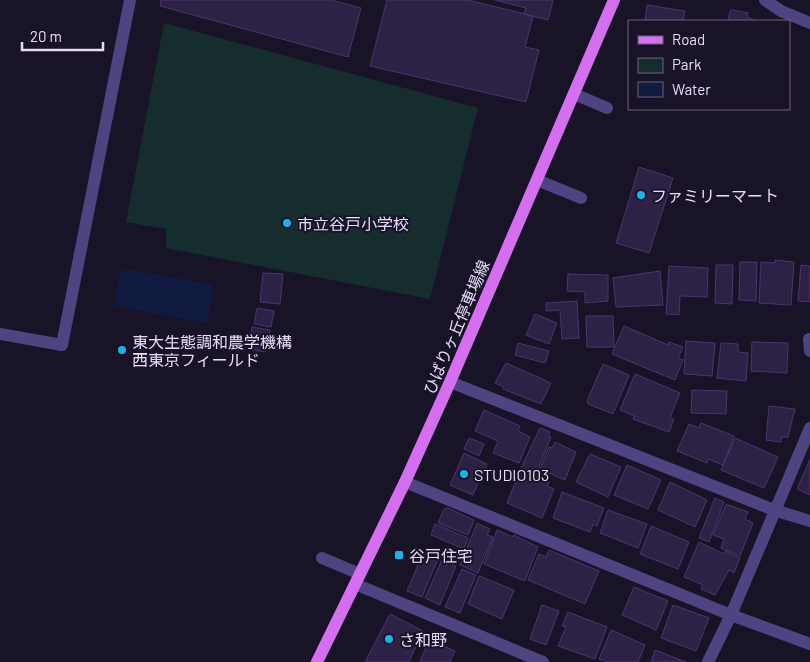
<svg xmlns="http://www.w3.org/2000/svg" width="810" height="662" viewBox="0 0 810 662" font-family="Barlow,'Noto Sans JP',sans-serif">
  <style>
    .green { fill: #162d30 }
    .water { fill: #111b42 }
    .building { fill: #2e2146; stroke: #4a356f }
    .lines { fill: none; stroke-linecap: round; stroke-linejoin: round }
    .minor { stroke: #4f4381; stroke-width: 12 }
    .major { stroke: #d46ff0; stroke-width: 12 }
    .poi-dot { fill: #1db2e7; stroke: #191327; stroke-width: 2 }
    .labels { text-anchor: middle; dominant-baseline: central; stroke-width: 4; stroke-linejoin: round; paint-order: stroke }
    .poi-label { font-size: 16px; fill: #e5dcfb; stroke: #191327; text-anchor: start }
    .street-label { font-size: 16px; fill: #e5dcfb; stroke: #191327 }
  </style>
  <rect width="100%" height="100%" fill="#191327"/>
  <path class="green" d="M164,23L478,108L430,299L166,248V229L126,222Z"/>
  <path class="water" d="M121,268L214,285L207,323L114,306Z"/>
  <path class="building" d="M161,0H331L361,8L348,57L160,6Z
    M387,0H468L533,16L525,47L539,50L526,102L370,66Z
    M495,0H553L548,20L524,14L526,8Z
    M647,5L685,11L683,21H645Z
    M732,10L748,13L747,17L756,21H728L730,11Z
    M639,167L673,178L649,253L616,243Z
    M775,260L794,262L791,305L759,303L761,262L775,263Z
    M740,262H757L756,301L739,300Z
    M716,265H733L732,304L715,303Z
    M801,265L810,266V302L798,301Z
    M669,266L708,268L707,297L680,296L679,315L666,314Z
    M660,271L663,305L616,307L613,278Z
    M263,273L283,274L280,304L260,302Z
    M568,274L608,275V301L585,303V292L567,291Z
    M577,301L579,338L562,339L560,310L546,311V303Z
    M257,308L274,311L271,327L254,324Z
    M535,314L557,323L549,344L526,335Z
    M586,316H613L614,347H587Z
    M624,326L668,345L669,342L683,347L678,358L683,360L675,380L612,354Z
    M252,327L270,330L265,352L248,349Z
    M686,341L715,343L712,376L684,374Z
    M752,342L788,343L787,373L751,371Z
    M518,343L549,351L545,363L515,355Z
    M721,343L738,344V352L748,353L746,381L717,378Z
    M506,363L551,383L541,404L503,389L504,387L495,383Z
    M603,364L629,375L613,414L588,404L587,401Z
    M635,374L680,393L670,418L674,419L669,432L633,419L634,416L620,410Z
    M692,390L727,391L726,414L691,413Z
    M769,406L795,409L788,437H782L781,442L766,440Z
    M484,410L520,426L518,431L530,437L519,463L493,453L498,441L475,431Z
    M701,423L734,436L723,465L708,459L707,463L677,451L689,424L699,428Z
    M540,428L550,432L548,436L551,437L536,474L521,468Z
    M469,438L484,444L479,456L464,449Z
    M735,438L778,457L764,488L721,470Z
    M555,442L576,452L565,480L540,469L549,447L552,448Z
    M464,453L487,464L473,495L450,485Z
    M590,454L621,467L608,497L576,482Z
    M810,459V495L797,489Z
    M627,465L661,480L648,509L614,495Z
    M519,473L528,477L529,474L549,482L547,486L554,489L542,518L507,503Z
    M670,482L707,500L695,527L658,510Z
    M562,492L604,508L597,526L593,524L590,532L553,518Z
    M715,498L724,502L709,542L699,538Z
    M726,504L748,512L745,519L753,523L740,556L721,548L724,539L713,535Z
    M448,508L474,520L468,535L438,523L444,509Z
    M608,510L647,524L638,548L600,533Z
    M477,523L490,529L487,535L493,537L478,573L460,565Z
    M435,524L468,538L464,549L431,535Z
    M651,526L689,542L678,569L640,554Z
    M497,530L513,537L514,535L538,547L525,581L484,564Z
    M699,542L724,554L725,551L740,558L734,573L729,570L715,595L701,589L703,585L684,577Z
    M549,550L599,571L585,604L528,580L539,554L546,557Z
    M423,553L438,559L422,597L407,591Z
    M442,560L456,566L440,605L425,598Z
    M462,569L476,575L460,613L445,607Z
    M479,576L514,590L502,619L468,604Z
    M634,587L668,601L656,630L622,615Z
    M542,605L559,611L546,645L530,639Z
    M673,605L709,618L696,651L661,638Z
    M568,612L607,627L595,659L558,646L566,627L562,626Z
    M390,614L423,631L409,662H365Z
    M611,630L645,645L638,662H608L599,659Z
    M429,639L455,651L450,662H420Z
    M655,650L686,662H651Z"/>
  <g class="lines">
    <path class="minor" d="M765,0L781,11L810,23
      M574,94L607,108
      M537,180L581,198
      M0,334L62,345L130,0
      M809,339L810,351
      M450,382L774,510L810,521
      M405,482L731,615L810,644
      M322,558L360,574
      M355,584L543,662
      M708,662L731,615L810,428"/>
    <path class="major" d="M317,662L405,482L450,382L614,0"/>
  </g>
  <g class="poi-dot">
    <circle cx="641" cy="195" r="5"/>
    <circle cx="287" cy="223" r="5"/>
    <circle cx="122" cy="350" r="5"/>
    <circle cx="464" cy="474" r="5"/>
    <rect x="394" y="550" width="10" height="10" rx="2.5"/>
    <circle cx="389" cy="639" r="5"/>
  </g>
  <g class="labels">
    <g class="poi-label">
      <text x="651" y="195">ファミリーマート</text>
      <text x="297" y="223">市立谷戸小学校</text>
      <text x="132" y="341">東大生態調和農学機構<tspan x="132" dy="18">西東京フィールド</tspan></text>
      <text x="474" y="474">STUDIO103</text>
      <text x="409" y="555">谷戸住宅</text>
      <text x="399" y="639">さ和野</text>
    </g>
    <g class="street-label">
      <text transform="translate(456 327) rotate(-67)">ひばりヶ丘停車場線</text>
    </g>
  </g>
  <rect x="628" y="20" width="162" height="90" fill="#191327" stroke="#6b637c"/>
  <rect x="638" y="36" width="25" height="8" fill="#d46ff0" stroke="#6b637c"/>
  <text x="672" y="45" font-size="15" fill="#e5dcfb">Road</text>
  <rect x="638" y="58" width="25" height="15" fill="#162d30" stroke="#6b637c"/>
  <text x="672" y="70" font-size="15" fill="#e5dcfb">Park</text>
  <rect x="638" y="82" width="25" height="15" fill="#111b42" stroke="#6b637c"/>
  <text x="672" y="95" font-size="15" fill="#e5dcfb">Water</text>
  <path d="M22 42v8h81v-8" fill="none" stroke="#e5dcfb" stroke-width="2.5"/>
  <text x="30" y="42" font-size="15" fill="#e5dcfb" stroke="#191327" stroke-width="4" paint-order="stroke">20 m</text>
</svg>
